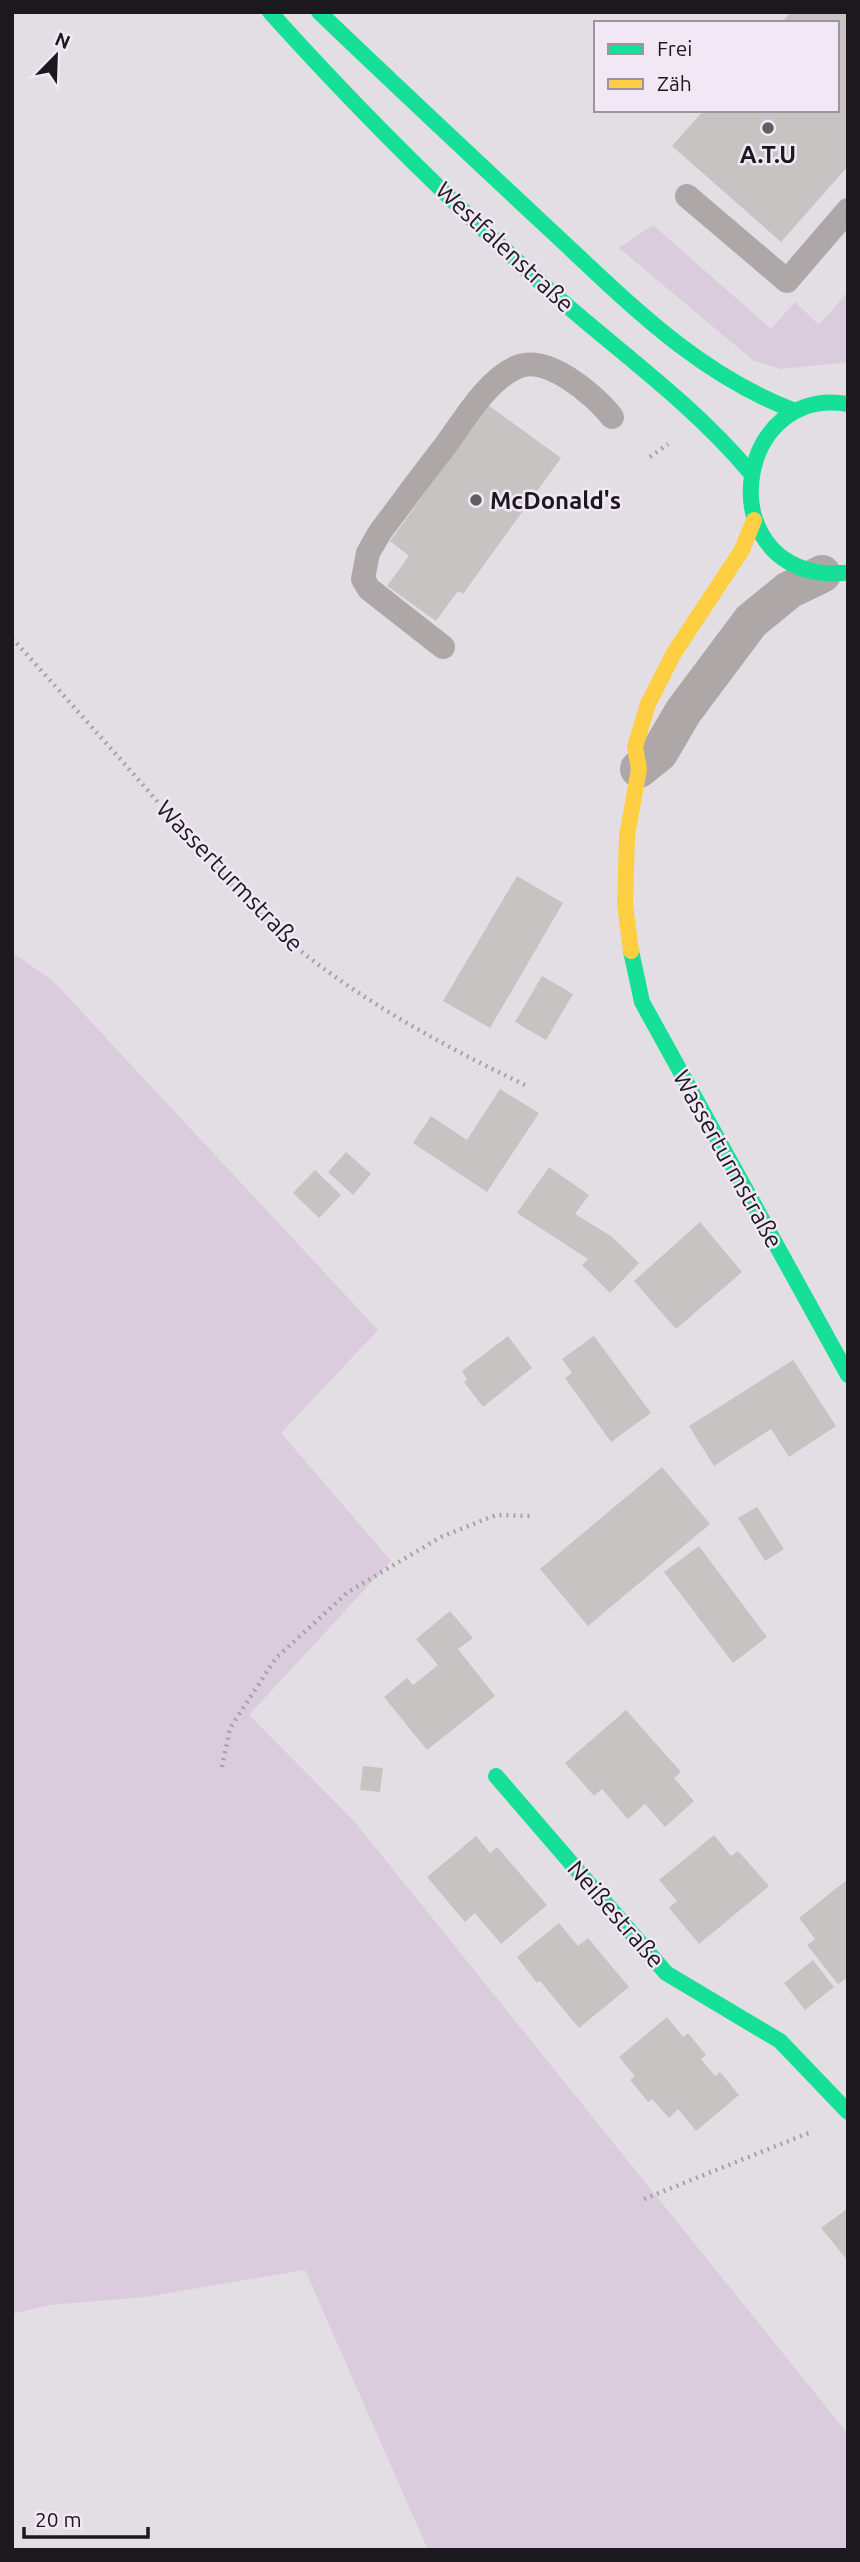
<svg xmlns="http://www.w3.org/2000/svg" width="860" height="2562" viewBox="0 0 860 2562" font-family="Ubuntu,sans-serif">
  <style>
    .green { fill: #dacbdd }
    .building { fill: #c8c3c3 }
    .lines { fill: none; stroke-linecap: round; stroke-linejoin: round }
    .path { stroke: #a8a2a3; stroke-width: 4.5; stroke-dasharray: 2 5; stroke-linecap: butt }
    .lane { stroke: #ada7a7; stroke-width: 24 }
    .street { stroke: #ada7a7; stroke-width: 38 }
    .fast { stroke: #16e098; stroke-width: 16 }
    .slow { stroke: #ffcf43; stroke-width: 16 }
    .poi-dot { fill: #625e63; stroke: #f2e7f5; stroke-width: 2.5 }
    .labels { text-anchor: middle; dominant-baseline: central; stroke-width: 5; stroke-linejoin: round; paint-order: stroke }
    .poi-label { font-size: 24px; font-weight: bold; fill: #1c191e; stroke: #f2e7f5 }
    .street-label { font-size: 24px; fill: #1c191e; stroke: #f2e7f5 }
  </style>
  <rect width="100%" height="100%" fill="#e3dee4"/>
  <path class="green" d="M653,225L771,329L795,302L819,325L848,292V362L781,369L754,361L619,248Z
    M12,952L53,981L378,1330L281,1433L391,1561L249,1715L354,1821L848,2434V2550H428L305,2270L145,2297L50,2305L12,2314Z"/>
  <path class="building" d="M791,12H848V166L781,242L672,146L704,110H837V23H781Z
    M488,405L561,458L463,594L458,591L436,621L387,586L409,556L390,541Z
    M517,876L563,903L490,1028L443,1001Z
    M542,976L573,994L546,1040L515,1022Z
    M500,1089L539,1113L487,1192L413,1143L431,1116L467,1140Z
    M346,1152L371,1174L353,1195L328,1172Z
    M549,1167L589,1195L575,1214L611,1236L639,1263L610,1293L582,1265L588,1259L517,1213Z
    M315,1170L341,1195L319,1218L293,1193Z
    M700,1222L742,1272L676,1329L634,1281Z
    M508,1336L532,1368L483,1407L464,1382L467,1379L462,1371Z
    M594,1336L651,1413L611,1442L565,1378L572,1373L562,1359Z
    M793,1360L836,1426L789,1457L771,1429L714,1466L689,1426Z
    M662,1467L710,1524L588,1626L540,1569Z
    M757,1507L784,1549L765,1561L738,1518Z
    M699,1546L767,1637L733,1663L664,1572Z
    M450,1611L473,1638L458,1649L495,1696L427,1750L384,1697L407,1678L413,1685L438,1665L416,1639Z
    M626,1710L681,1772L674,1778L694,1801L665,1827L645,1804L628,1819L602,1789L594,1796L565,1763Z
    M363,1766L383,1768L380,1792L360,1790Z
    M714,1835L731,1856L738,1851L769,1886L699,1944L669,1908L677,1901L659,1880Z
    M476,1836L490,1853L497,1847L547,1905L501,1944L475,1913L465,1922L427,1877Z
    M848,1879V1977L838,1984L807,1945L815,1939L799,1918Z
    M559,1923L578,1946L588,1938L629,1987L579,2028L540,1981L537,1983L517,1957Z
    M813,1960L834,1987L805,2010L784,1983Z
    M667,2017L683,2037L688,2033L706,2055L701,2059L715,2076L720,2072L739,2095L696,2131L678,2109L669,2118L652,2099L648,2102L630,2080L635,2076L619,2057Z
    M848,2208V2261L821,2228Z"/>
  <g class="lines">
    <path class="path" d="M650,457L668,444
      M12,638C65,697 118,756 170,816C213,864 256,916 307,956C376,1009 446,1047 525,1085
      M222,1767L230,1728L276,1658L348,1592L441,1537L496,1515L533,1516
      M644,2199L811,2132"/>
    <path class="lane" d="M687,196L787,281L848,210
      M443,647L369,589L363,579L368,553L380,532C402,503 423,474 445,446C465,419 486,381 517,367C547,354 595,395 612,417"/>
    <path class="street" d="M639,769L659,753L683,712L751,621L789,590L822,574"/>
    <path class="fast" d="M270,12C358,110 451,202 548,289C616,350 690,401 749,471
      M319,12C394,84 470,155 546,226C625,299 693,372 795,411
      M848,404C741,385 711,551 816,572C826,574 838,573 848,573
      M631,951L642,1002L848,1375
      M496,1776L666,1973L780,2041L848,2112"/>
    <path class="slow" d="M631,951L625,905L627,836L639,769L635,747L648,704L674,653L742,550L754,520"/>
  </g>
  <g class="poi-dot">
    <circle cx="768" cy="128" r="7"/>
    <circle cx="476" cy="500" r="7"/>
  </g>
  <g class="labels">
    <g class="poi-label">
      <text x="768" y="154">A.T.U</text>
      <text x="490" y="500" text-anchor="start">McDonald's</text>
    </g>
    <g class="street-label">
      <text transform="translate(505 247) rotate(43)">Westfalenstraße</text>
      <text transform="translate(230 876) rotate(46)">Wasserturmstraße</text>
      <text transform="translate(728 1159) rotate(61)">Wasserturmstraße</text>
      <text transform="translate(616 1914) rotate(49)">Neißestraße</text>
    </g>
  </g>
  <rect width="860" height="2562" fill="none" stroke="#1c191e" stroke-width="28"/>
  <rect x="594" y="21" width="245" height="91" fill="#f2e7f5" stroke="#9c959f" stroke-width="2"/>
  <rect x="608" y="44" width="35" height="10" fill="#16e098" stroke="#9c959f" stroke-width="2"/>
  <text x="657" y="56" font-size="21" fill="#1c191e">Frei</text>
  <rect x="608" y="79" width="35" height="10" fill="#ffcf43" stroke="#9c959f" stroke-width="2"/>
  <text x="657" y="91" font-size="21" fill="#1c191e">Zäh</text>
  <g transform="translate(56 56) rotate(23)" stroke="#f2e7f5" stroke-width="5" paint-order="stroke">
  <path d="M0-5L12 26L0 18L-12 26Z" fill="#1c191e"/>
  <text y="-10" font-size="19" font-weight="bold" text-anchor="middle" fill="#1c191e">N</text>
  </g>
  <path d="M24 2527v10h124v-10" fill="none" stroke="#1c191e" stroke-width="3.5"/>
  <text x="35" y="2527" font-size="21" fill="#1c191e" stroke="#f2e7f5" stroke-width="5" paint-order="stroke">20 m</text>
</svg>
